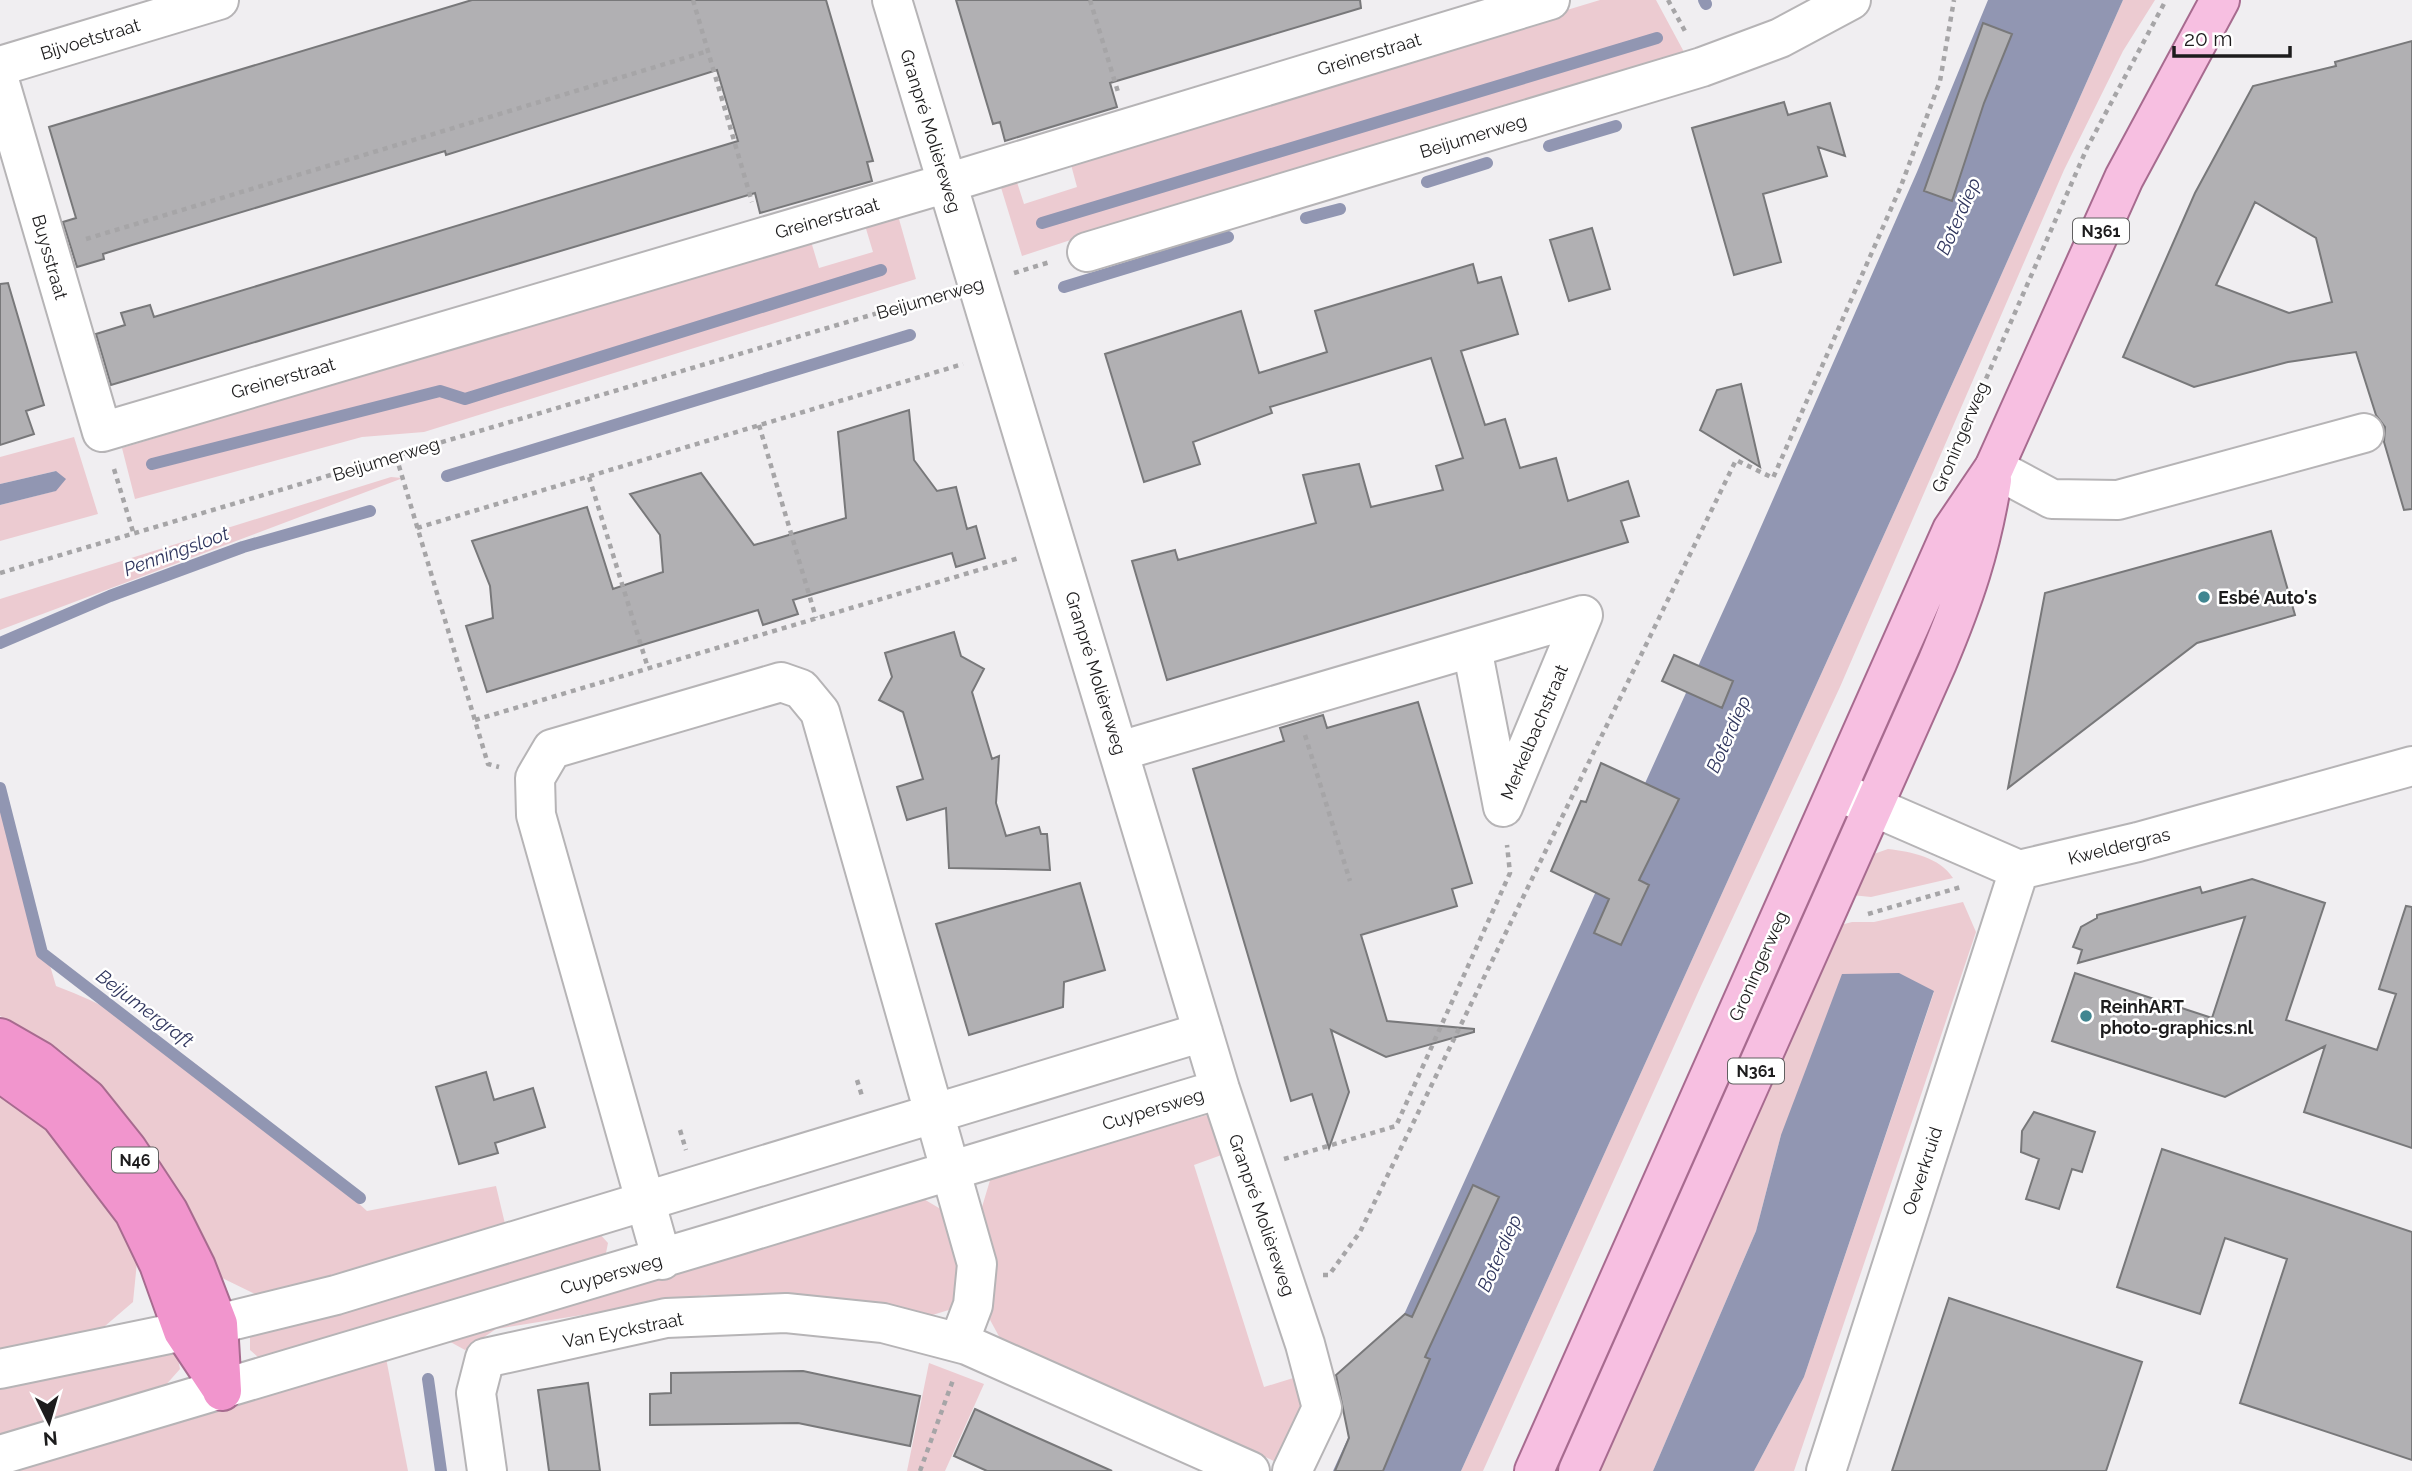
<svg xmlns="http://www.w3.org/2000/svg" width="2412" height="1471" viewBox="0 0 2412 1471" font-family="Raleway,sans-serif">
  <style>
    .green { fill: #eccbd1 }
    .water { fill: #9196b2 }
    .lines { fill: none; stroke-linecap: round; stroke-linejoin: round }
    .stream { stroke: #9196b2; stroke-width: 12 }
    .building { fill: #b1b0b3; stroke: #78787a; stroke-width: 2; fill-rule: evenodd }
    .minor-casing { stroke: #b6b4b6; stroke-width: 42 }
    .major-casing { stroke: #a76b8f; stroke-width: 42 }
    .highway-casing { stroke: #a76b8f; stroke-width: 42 }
    .path { stroke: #a6a5a7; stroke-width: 4.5; stroke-dasharray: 5 5; stroke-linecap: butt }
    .minor { stroke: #fff; stroke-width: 38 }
    .major { stroke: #f7bfe1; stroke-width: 38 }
    .highway { stroke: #f195cd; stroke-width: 38 }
    .poi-dot { fill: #408691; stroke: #fff; stroke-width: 2.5 }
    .labels { text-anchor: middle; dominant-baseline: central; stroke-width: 5; stroke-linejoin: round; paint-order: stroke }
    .shield { fill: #fff; stroke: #616061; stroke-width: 2 }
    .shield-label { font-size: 16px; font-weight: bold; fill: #1d1c1d }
    .street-label { font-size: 18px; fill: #1d1c1d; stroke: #fff }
    .poi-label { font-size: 18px; font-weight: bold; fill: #1d1c1d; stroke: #fff; text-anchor: start }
    .water-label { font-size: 19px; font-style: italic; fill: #30365e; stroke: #fff }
  </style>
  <rect width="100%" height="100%" fill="#f0eef1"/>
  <path class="green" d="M1600,0H1656L1684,52L1177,205L1022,256L999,181L1015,176L1024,204L1077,187L1070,161Z
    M2123,0H2155L2123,51L2064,170L1840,687L1701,986L1483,1471H1461L1991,298Z
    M897,212L916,279L424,432L362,437L135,499L122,448L810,238L819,268L873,252L864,222Z
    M74,437L98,514L0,541V505L55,491L56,471L0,484V457Z
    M391,477L403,478L0,630V599Z
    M0,795L56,986C176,1030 273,1127 367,1211L496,1186L506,1228L267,1300L216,1275L162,1174L114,1100L63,1052L0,1016Z
    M1888,849C1912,852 1939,857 1953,878L1871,897L1842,894L1871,855Z
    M1963,902L1976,932L1794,1471H1754L1804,1377L1934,992L1781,1135L1756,1231L1653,1471H1595L1833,927L1852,922H1874Z
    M0,1087L57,1127L130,1227L137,1262L133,1302L98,1332L0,1351Z
    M1214,1113L1227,1153L1194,1165L1264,1387L1303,1375L1314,1408L1283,1465L1001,1340L989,1318V1287L995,1261L982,1207L991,1177Z
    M922,1198L944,1211L963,1284L952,1309L926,1317L839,1299L705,1295L496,1329L465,1350L445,1339Z
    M598,1232L608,1243L605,1258L259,1358L250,1350V1336Z
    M176,1349L180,1369L156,1396L0,1439V1383Z
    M386,1358L408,1471H0Z
    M929,1363L984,1384L945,1471H907Z"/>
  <path class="water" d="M1988,0H2123L1991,298L1461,1471H1333L1749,554L1917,172Z
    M56,471L66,479L56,491L0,505V484Z
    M1899,973L1934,991L1804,1377L1754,1471H1653L1756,1231L1781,1135L1842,974Z"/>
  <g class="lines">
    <path class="stream" d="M1704,0L1706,4
      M1549,146L1616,126
      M1427,182L1487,163
      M1306,218L1340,209
      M1042,223L1657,38
      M1064,287L1228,237
      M152,464L440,391L465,399L881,270
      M447,476L910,335
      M0,643L110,596L243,547L370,511
      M0,788L42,953L360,1198
      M428,1379L441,1471"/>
  </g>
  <path class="building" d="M472,0H826L873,161L867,162L872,181L760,213L755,193L111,385L96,334L125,325L121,313L150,305L154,317L738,141L717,70L446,155L445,151L132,245L103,254L104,259L77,267L63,222L76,218L49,127Z
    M956,0H1360L1361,8L1110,83L1117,107L1005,141L1000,122L993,124Z
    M1983,23L2012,34L1984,103L1952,201L1924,191Z
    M2412,41V509L2404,510L2384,442L2385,427L2376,415L2356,352L2288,362L2194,387L2123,357L2195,193L2253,86L2336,66L2335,62ZM2255,202L2316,238L2332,302L2289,313L2216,285Z
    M1784,102L1788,115L1830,103L1845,156L1818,147L1827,176L1763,194L1781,262L1734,275L1692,128Z
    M1592,228L1610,289L1569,301L1550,240Z
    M1473,264L1478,283L1501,277L1518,334L1461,351L1485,425L1505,419L1520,468L1556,458L1568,501L1628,481L1639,516L1621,521L1628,542L1167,680L1132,561L1175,550L1178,560L1316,523L1303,475L1359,464L1371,507L1443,490L1436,466L1463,458L1431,358L1270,407L1272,413L1193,442L1200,464L1144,482L1105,354L1241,311L1259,373L1327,352L1315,311Z
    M8,283L44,405L26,411L34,434L0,445V284Z
    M1741,384L1760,467L1700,430L1717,390Z
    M909,410L914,460L937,491L956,487L967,529L976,526L985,558L956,567L952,553L793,600L798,614L763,625L758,610L487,692L466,626L493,618L490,586L472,541L587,507L613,589L663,572L660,535L630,494L701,473L754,545L772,540L846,518L838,432Z
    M2271,531L2295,615L2197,643L2008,788L2045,593Z
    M954,632L961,656L984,669L972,692L992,759L999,756L996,803L1006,836L1039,827L1041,834H1047L1050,870L949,868L946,808L907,820L897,787L923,779L903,712L879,700L892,677L885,653Z
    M1674,655L1733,681L1722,708L1662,681Z
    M1418,702L1472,883L1452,889L1457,906L1361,935L1387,1021L1474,1029V1032L1386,1057L1331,1030L1349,1092L1329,1148L1312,1094L1291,1101L1193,769L1284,741L1280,728L1323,715L1327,728Z
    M1601,763L1679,799L1639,880L1649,885L1621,945L1594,933L1609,899L1551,871L1581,801L1586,802Z
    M2252,879L2325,903L2286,1020L2377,1050L2396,994L2379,989L2406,906L2412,907V1148L2304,1112L2325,1046L2225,1097L2052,1041L2075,973L2212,1018L2245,917L2078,963L2082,950L2073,947L2081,927L2097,918V915L2200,887L2202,893Z
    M1080,883L1105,970L1064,982L1063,1007L969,1035L936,924Z
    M486,1072L494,1100L533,1088L545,1127L495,1143L498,1153L459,1164L436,1087Z
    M2034,1112L2095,1132L2082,1172L2072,1169L2059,1209L2026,1199L2039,1159L2021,1152L2022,1131Z
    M2162,1149L2412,1232V1460L2240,1403L2287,1259L2225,1238L2200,1314L2117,1287Z
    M1473,1185L1499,1197L1425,1357L1430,1359L1383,1471H1335L1349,1438L1336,1375L1405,1314L1412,1317Z
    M1949,1298L2142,1362L2106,1471H1892Z
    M803,1371L920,1396L910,1446L798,1423L650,1425V1394L671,1393V1373Z
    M588,1383L600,1471H549L538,1390Z
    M975,1409L1027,1433L1112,1471H987L954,1456Z"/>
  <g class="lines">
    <defs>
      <path id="minor" d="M892,0L1220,1089L1305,1344L1322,1408L1292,1471
        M0,66L219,0
        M0,83L102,432L947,183L1550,0
        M1087,252L1702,67L1780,38L1851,0
        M1994,468L2052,499L2118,500L2364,433
        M1472,648L1503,807L1583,615
        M1120,751L1583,615
        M1842,793L2019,870L2138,842L2412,766
        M662,1260L536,815L535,778L552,749L781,682L801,689L820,712L977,1264L973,1305L959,1342
        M0,1369L218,1324L336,1295L1203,1032
        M0,1455C407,1335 814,1213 1220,1089
        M487,1471L476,1393L485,1358L666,1318L786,1313L883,1323L967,1345L1250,1471
        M1826,1471L2019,870"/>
      <path id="major" d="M1534,1471L1952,530L1994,468L2124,178L2220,0
        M1578,1471L1937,663C1964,599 1981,549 1992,480"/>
      <path id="highway" d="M0,1038L40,1061L87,1099L127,1149L168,1211L196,1267L218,1324L222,1391
        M0,1072L60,1115L134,1212L159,1264L183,1331L221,1388"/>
    </defs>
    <use href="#minor" class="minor-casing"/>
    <use href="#major" class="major-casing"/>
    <use href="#highway" class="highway-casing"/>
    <path class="path" d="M693,0L752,202
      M1090,0L1118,92
      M1668,0L1686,33
      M86,239L708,51
      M1014,273L1050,262
      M759,425L816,618
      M1954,452L2087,148L2166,0
      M396,456L488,764L499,767
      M114,469L134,535
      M589,477L648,668
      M417,528L963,364
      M0,573L942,294
      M475,720L1019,558
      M1305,735L1350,881
      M1868,914L1961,887
      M857,1080L862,1096
      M680,1130L686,1150
      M1284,1159L1396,1126L1510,873L1507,845
      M1323,1275H1329L1360,1232L1736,460L1773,478L1901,186L1940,81L1954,0
      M920,1471L953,1380"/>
    <use href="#minor" class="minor"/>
    <use href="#major" class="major"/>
    <use href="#highway" class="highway"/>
  </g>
  <g class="poi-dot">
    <circle cx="2204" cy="597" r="7"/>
    <circle cx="2086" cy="1016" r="7"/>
  </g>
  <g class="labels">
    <g class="shield">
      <rect x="2073" y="218.5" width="56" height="25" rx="5"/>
      <rect x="1728" y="1058.5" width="56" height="25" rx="5"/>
      <rect x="112" y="1147.5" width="46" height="25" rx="5"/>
    </g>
    <g class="shield-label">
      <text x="2101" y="231">N361</text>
      <text x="1756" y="1071">N361</text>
      <text x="135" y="1160">N46</text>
    </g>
    <g class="street-label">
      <text transform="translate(90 39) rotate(-17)">Bijvoetstraat</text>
      <text transform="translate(1369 54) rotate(-17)">Greinerstraat</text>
      <text transform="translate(931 131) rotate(73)">Granpré Molièreweg</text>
      <text transform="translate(1473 136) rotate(-17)">Beijumerweg</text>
      <text transform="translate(827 218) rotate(-16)">Greinerstraat</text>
      <text transform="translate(50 257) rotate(74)">Buysstraat</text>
      <text transform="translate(930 298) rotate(-16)">Beijumerweg</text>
      <text transform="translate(283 378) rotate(-16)">Greinerstraat</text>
      <text transform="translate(1960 437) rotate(-67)">Groningerweg</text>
      <text transform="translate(386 459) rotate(-17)">Beijumerweg</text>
      <text transform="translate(1096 673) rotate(73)">Granpré Molièreweg</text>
      <text transform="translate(1534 732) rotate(-67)">Merkelbachstraat</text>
      <text transform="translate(2119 846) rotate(-14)">Kweldergras</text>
      <text transform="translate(1758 966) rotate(-66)">Groningerweg</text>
      <text transform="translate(1153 1109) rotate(-17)">Cuypersweg</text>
      <text transform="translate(1922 1171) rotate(-72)">Oeverkruid</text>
      <text transform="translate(1262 1215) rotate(71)">Granpré Molièreweg</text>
      <text transform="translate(611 1274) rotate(-16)">Cuypersweg</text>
      <text transform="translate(623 1330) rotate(-11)">Van Eyckstraat</text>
    </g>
    <g class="poi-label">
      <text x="2218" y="597">Esbé Auto's</text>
      <text x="2100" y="1006">ReinhART<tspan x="2100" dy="21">photo-graphics.nl</tspan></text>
    </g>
    <g class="water-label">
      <text transform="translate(1958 216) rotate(-66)">Boterdiep</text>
      <text transform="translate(176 551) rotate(-20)">Penningsloot</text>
      <text transform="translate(1728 734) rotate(-66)">Boterdiep</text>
      <text transform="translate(145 1008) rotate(37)">Beijumergraft</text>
      <text transform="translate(1499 1253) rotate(-66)">Boterdiep</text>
    </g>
  </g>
  <g transform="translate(49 1422) rotate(175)" stroke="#ffffff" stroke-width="5" paint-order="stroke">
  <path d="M0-5L12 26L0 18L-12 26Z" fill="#1d1c1d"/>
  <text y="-10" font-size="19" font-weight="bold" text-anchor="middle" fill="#1d1c1d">N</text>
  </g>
  <path d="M2174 46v10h116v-10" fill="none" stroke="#1d1c1d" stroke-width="3.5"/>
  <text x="2184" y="46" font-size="21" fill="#1d1c1d" stroke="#ffffff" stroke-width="5" paint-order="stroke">20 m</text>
</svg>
